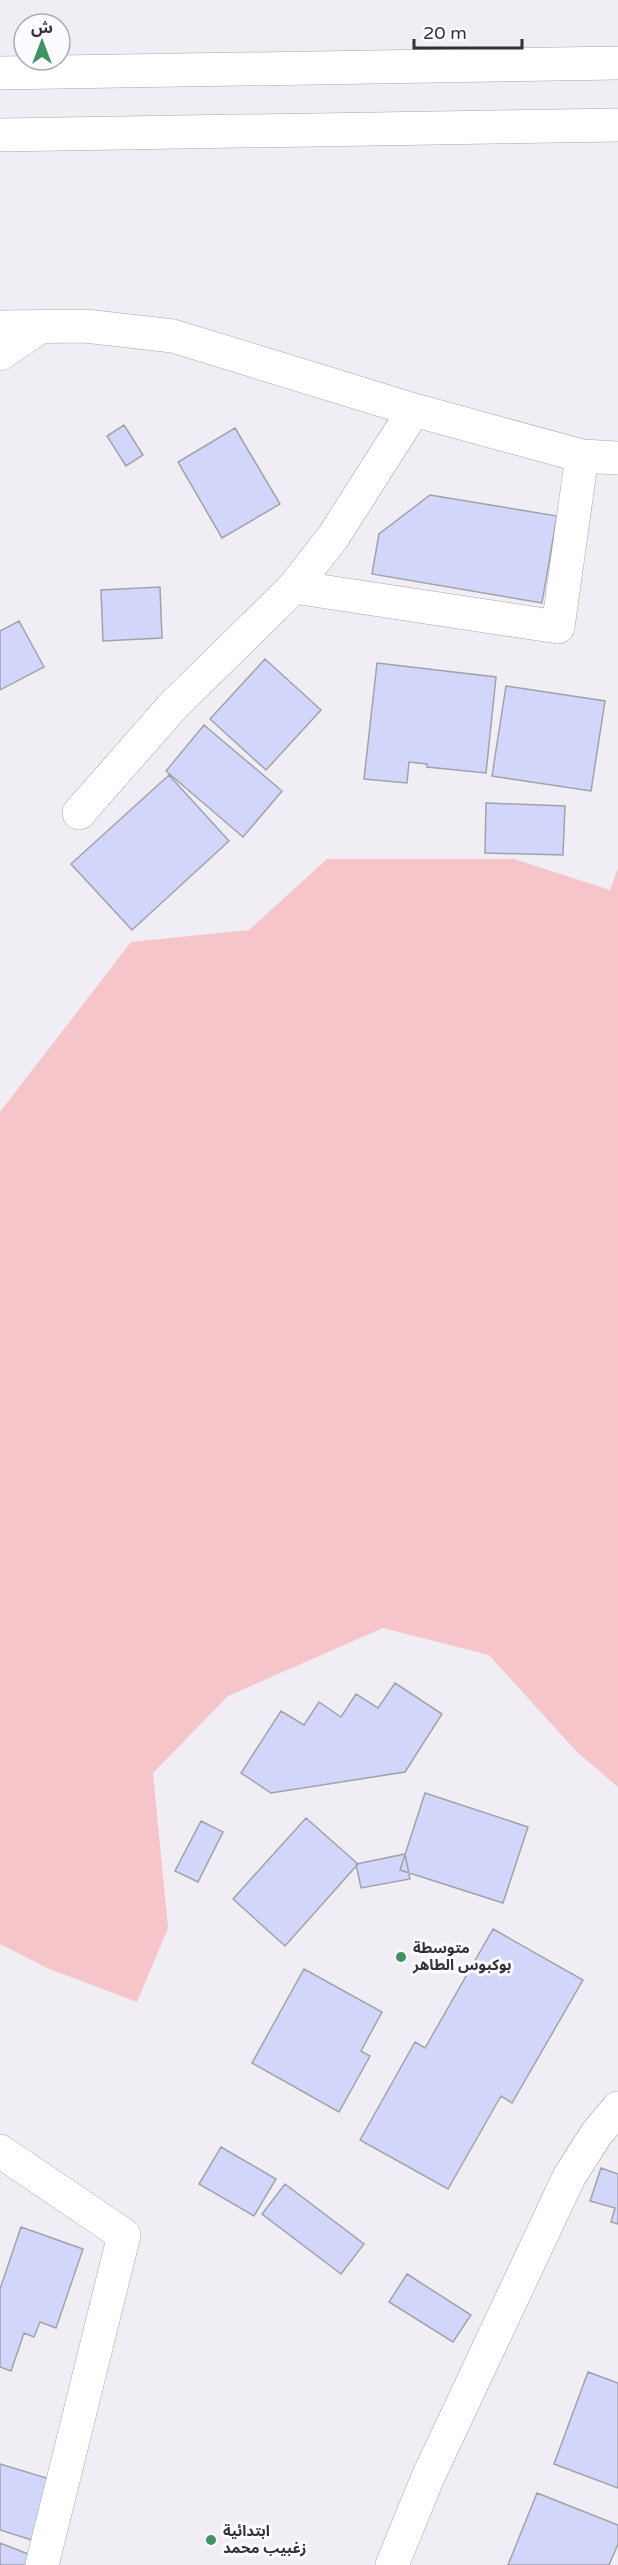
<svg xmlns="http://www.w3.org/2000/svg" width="618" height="2565" viewBox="0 0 618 2565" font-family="'Varela Round','Noto Sans Arabic',sans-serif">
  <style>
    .green { fill: #f5c5ca }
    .building { fill: #d1d6fa; stroke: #a1a3a9; stroke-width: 1.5 }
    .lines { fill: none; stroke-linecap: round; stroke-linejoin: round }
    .minor-casing { stroke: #a9a6ac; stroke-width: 34 }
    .highway-casing { stroke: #a9a6ac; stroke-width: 34 }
    .minor { stroke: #fff; stroke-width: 33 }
    .highway { stroke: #fff; stroke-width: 33 }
    .poi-dot { fill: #3f9264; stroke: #fdfbff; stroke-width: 2 }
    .labels { text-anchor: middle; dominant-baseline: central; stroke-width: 6; stroke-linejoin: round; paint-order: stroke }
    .poi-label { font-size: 15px; font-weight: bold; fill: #333134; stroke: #fdfbff; text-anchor: start }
  </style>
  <rect width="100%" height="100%" fill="#f0edf4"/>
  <path class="green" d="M327,859H514L610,890L618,868V1787L576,1751L489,1655L383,1628L228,1696L153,1773L168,1928L137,2002L47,1968L0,1944V1112L131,942L249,930Z"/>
  <path class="building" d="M124,425L143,455L126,466L107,436Z
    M235,428L280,504L222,538L178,462Z
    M430,495L557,516L542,603L372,574L379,534Z
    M160,587L162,638L103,641L101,590Z
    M19,621L44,667L0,690V631Z
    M265,659L321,710L266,770L210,719Z
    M377,663L496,677L486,773L427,767V764L409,762L407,783L364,779Z
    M506,686L605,701L591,791L492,776Z
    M204,725L282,791L243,837L166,771Z
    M169,775L229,841L132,930L71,864Z
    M486,803L565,806L563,855L485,853Z
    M395,1683L442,1714L405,1772L271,1793L241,1773L281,1711L304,1725L319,1702L341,1717L356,1694L378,1708Z
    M425,1793L528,1827L503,1903L400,1870Z
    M306,1818L358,1864L285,1946L233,1899Z
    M201,1821L223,1832L198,1882L175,1871Z
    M405,1854L410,1879L361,1888L356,1864Z
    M493,1929L583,1980L512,2103L501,2096L448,2189L360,2140L415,2042L425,2048Z
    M304,1969L382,2012L361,2051L370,2056L339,2112L252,2063Z
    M221,2147L276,2179L254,2216L199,2184Z
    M601,2168L618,2174V2224L611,2222L615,2208L590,2201Z
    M285,2184L364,2244L341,2274L262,2214Z
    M21,2227L83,2249L56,2328L40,2322L34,2337L24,2333L11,2371L0,2367V2289Z
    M407,2274L471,2315L453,2342L389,2302Z
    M588,2372L618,2383V2488L554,2464Z
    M0,2464L56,2481L38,2542L0,2530Z
    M537,2493L618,2525V2544L609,2565H508Z
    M0,2543L33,2556L29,2565H0Z"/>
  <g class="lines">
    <defs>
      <path id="minor" d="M0,327L85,326L173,336L414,410L582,456L618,458
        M0,354L40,327
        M294,587L558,627L582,456
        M79,813L172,707L294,587L333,537L414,410
        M0,2151L124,2235L42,2565
        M392,2565L428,2477L569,2177L597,2133L618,2108"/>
      <path id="highway" d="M0,73L618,63
        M0,135L618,125"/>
    </defs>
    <use href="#minor" class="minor-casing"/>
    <use href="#highway" class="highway-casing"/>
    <use href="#minor" class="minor"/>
    <use href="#highway" class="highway"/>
  </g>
  <g class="poi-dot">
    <circle cx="401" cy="1957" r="6"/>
    <circle cx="211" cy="2540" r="6"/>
  </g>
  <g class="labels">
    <g class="poi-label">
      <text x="413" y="1948">متوسطة<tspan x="413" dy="17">بوكبوس الطاهر</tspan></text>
      <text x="223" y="2531">ابتدائية<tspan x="223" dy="17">زغبيب محمد</tspan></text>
    </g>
  </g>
  <g transform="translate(42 42)"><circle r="28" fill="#fdfbff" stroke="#acaaae" stroke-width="1.5"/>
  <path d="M0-4.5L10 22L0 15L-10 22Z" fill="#3f9264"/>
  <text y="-9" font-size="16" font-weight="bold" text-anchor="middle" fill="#333134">ش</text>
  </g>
  <path d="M414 39v9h108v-9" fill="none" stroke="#333134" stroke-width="3"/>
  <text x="423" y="39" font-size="18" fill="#333134" stroke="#fdfbff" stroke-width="4.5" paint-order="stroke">20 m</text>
</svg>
